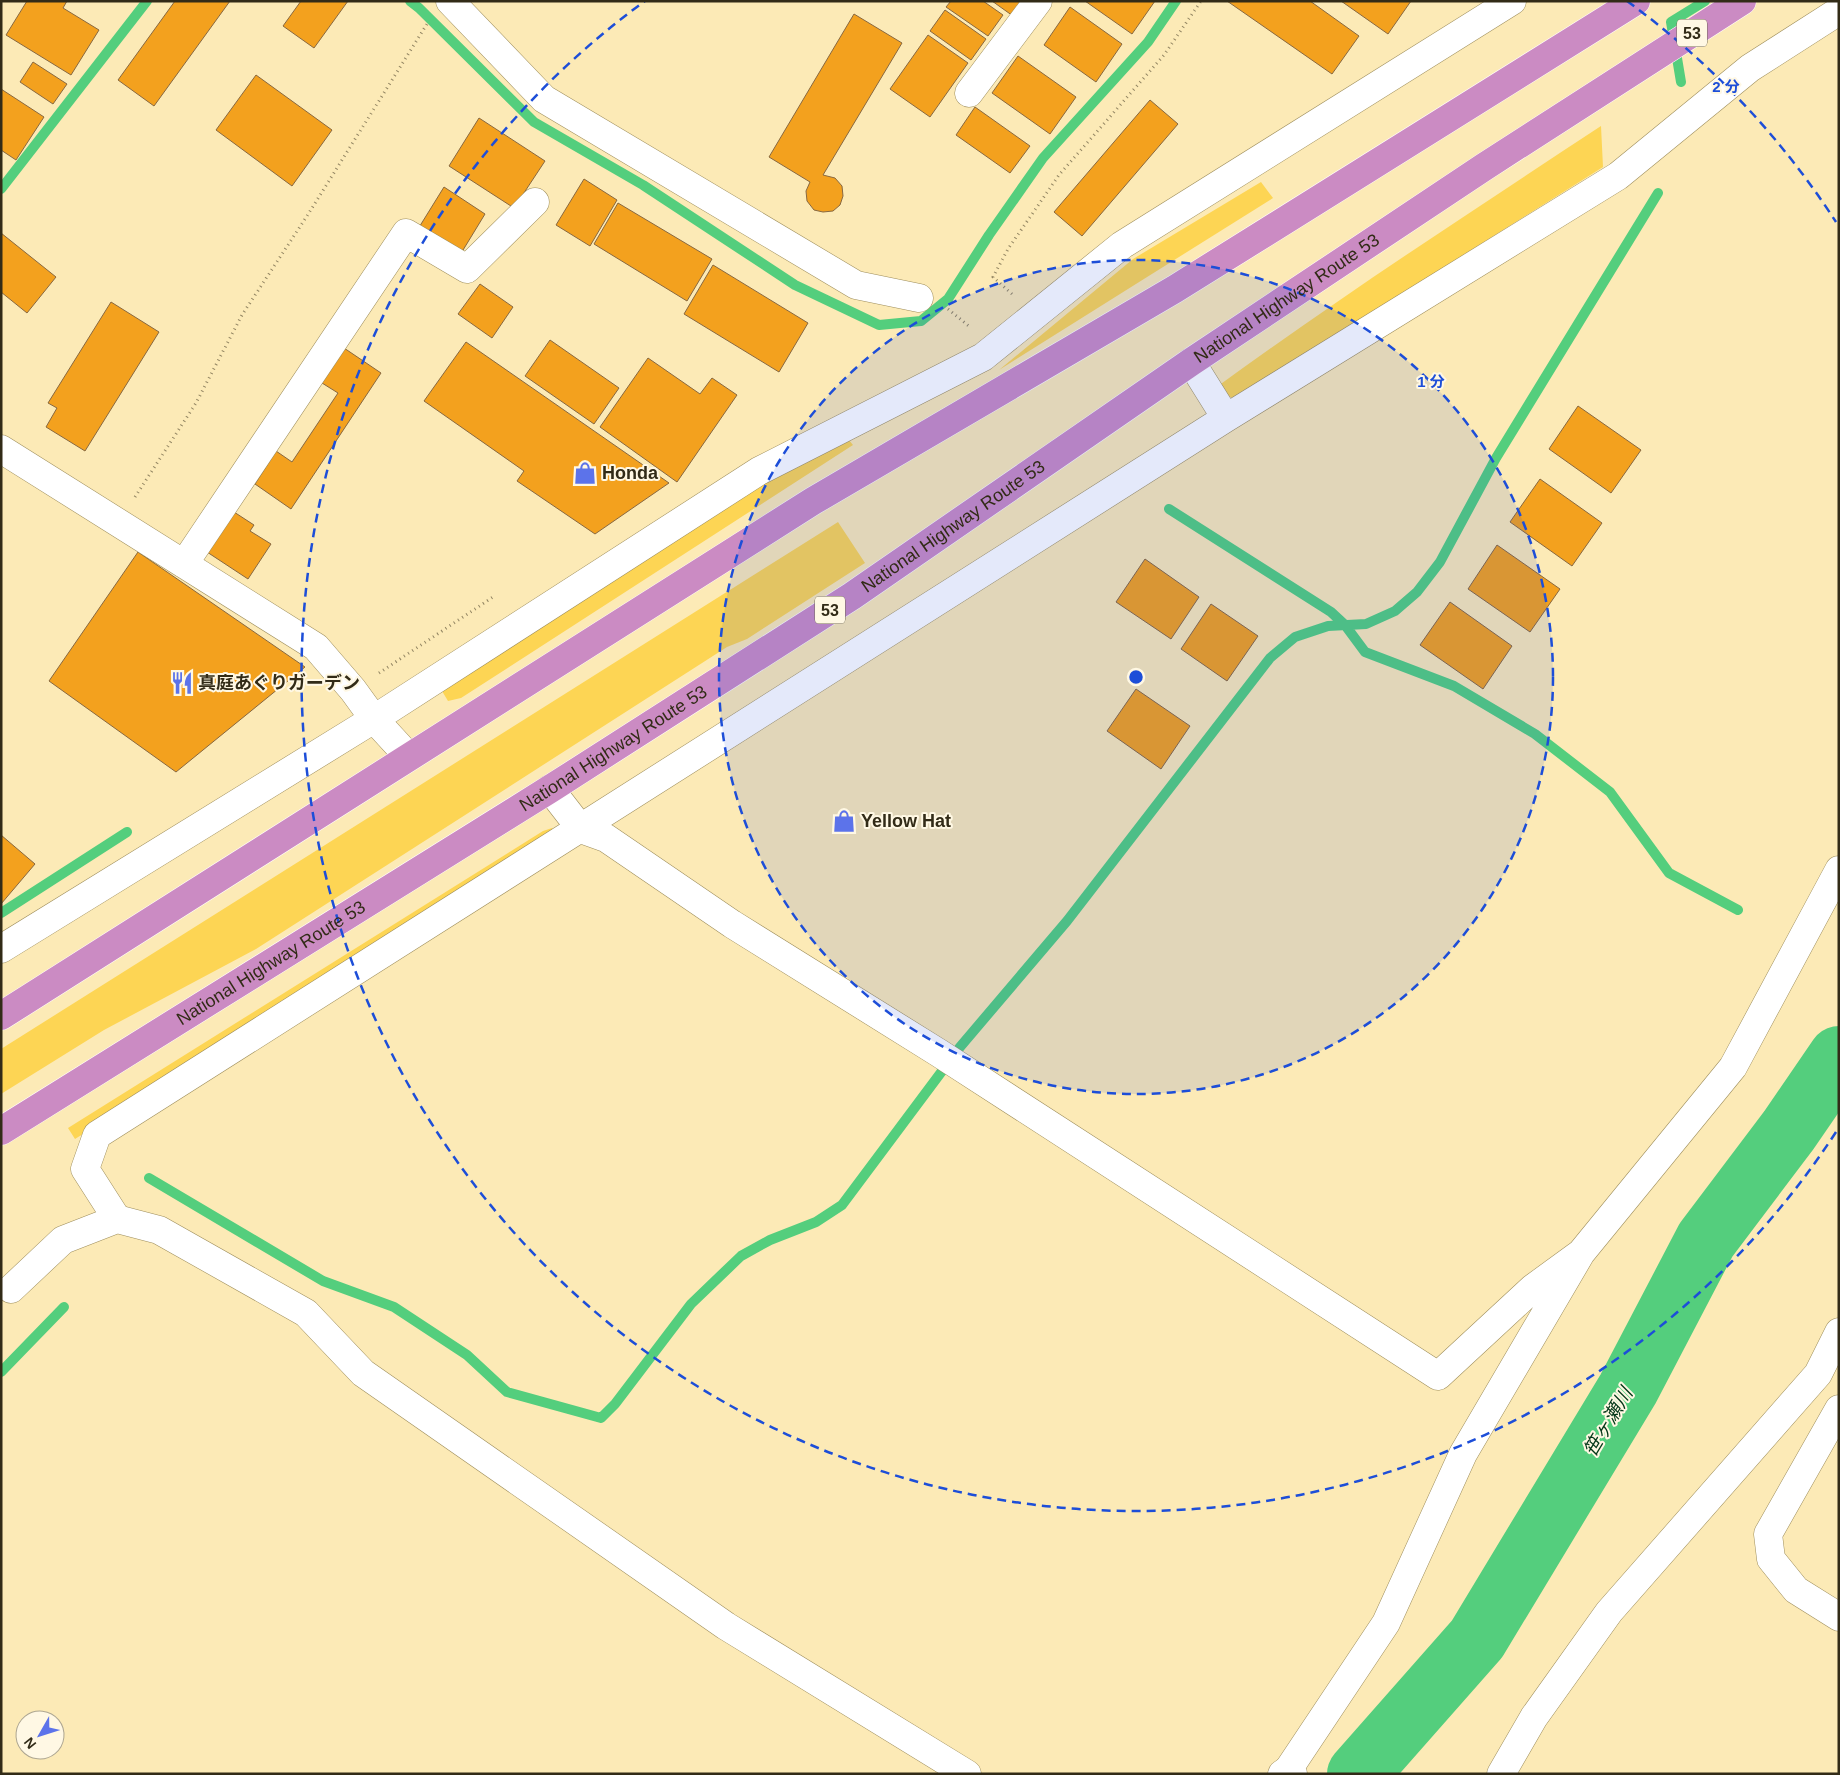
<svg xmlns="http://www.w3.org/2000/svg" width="1840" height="1775" viewBox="0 0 1840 1775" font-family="Helvetica,'Noto Sans JP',sans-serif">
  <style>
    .green { fill: #fdd554 }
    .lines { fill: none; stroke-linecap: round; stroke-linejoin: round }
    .stream { stroke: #54ce7d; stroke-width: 10 }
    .river { stroke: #54ce7d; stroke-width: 62 }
    .building { fill: #f3a11e; stroke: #886840 }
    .minor-casing { stroke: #9e8e5c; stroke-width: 29 }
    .tertiary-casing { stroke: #9e8e5c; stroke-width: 29 }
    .trunk-casing { stroke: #fff; stroke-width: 29 }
    .path { stroke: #928562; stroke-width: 3; stroke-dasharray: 1 4; stroke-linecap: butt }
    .minor { stroke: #fff; stroke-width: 28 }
    .tertiary { stroke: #fff; stroke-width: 28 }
    .trunk { stroke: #cb8bc3; stroke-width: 28 }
    .ring { fill: none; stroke: #1d4ed8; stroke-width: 2.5; stroke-dasharray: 9 6 }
    .labels { text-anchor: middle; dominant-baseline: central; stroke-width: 4; stroke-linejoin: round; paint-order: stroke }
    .shield { fill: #fff8e4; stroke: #706854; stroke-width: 1 }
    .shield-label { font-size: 16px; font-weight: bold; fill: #322b17 }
    .street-label { font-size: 18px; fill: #322b17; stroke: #fff8e4 }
    .poi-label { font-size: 18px; font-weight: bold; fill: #322b17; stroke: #fff8e4; text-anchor: start }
    .water-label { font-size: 19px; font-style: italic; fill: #023617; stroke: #fff8e4 }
    .centre { fill: #1d4ed8; stroke: #fff8e4; stroke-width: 2.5 }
    .ring-label { font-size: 15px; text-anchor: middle; font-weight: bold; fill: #1d4ed8; stroke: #fff8e4; stroke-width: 4; stroke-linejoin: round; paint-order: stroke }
  </style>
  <rect width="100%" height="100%" fill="#fceab6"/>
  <path class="green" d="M1601,126L1603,167L1235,399L1219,392L1218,386C1343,295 1472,211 1601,126Z
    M1261,182L1273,198L999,370L1133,259Z
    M844,434L853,445L461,698L448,701L442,691L759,483Z
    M838,522L865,563L747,639L727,647L256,949L104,1030L1,1094V1049Z
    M552,828L556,834L549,841L75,1139L68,1128L543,831Z"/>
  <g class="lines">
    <path class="stream" d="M410,1L419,8L534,122L643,185L795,285L879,325L921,321L948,299L989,235L1043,158L1148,42L1176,1
      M1681,82L1671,22L1705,1
      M1,189L147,1
      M1169,509L1331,612L1345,625L1365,652L1454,686L1535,734L1610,792L1669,873L1738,910
      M1,913L127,832
      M149,1178L323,1281L394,1307L467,1355L507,1392L601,1418L615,1404L691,1304L741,1256L770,1240L816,1222L842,1205L960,1047L1067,921L1270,658L1295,637L1328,626L1366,624L1395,611L1417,592L1440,562L1496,458L1658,193
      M1,1372L64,1307"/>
    <path class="river" d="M1358,1774L1477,1639L1628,1389L1706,1240L1789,1130L1839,1057"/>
  </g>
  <path class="building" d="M27,1H67L63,8L99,30L71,75L6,35Z
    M175,1H230L154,106L118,80Z
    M301,1H348L314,48L283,26Z
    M951,1H983L1003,15L988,36L946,7Z
    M992,1H1024L1013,16Z
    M1085,1H1155L1132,34Z
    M1227,1H1310L1359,36L1332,74Z
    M1341,1H1411L1388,34Z
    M1070,7L1122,44L1096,82L1044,45Z
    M945,10L986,39L971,60L930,31Z
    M854,14L902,43L823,175L835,178L842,186L843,196L840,205L833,211L823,212L814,210L807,201L806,191L810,182L769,157Z
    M928,35L968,63L930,117L890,89Z
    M1018,56L1076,97L1050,134L992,93Z
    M33,62L67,84L53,104L20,82Z
    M256,75L332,130L292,186L216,130Z
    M1,89L44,117L16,160L1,150Z
    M1150,100L1178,124L1082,236L1054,212Z
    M975,107L1030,146L1010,173L956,135Z
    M479,118L545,161L514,208L449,166Z
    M584,179L617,200L590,246L556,225Z
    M444,187L485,214L460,255L418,229Z
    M618,203L712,259L687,301L594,244Z
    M1,233L56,277L27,313L1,292Z
    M713,265L808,323L779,372L684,314Z
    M480,284L513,307L492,338L458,314Z
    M111,302L159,332L85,451L46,427L57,408L48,403Z
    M550,340L619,388L594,424L525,376Z
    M466,342L669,483L595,534L517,481L524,471L424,401Z
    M344,348L381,373L291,509L255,484L276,451L292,462L338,393L322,383Z
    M648,358L700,394L712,378L737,395L677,482L600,427Z
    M1578,406L1641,450L1611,493L1549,449Z
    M1540,479L1602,523L1572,566L1510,522Z
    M234,512L254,525L250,531L271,544L248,579L207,552Z
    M1497,545L1560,589L1530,632L1468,589Z
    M138,552L305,667L176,772L49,681Z
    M1145,559L1199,597L1171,639L1116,602Z
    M1450,602L1512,646L1483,689L1420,645Z
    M1211,604L1258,636L1227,681L1181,649Z
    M1136,689L1190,726L1161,769L1107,731Z
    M1,835L35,864L1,904Z"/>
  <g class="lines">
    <defs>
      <path id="minor" d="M450,1L544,99L856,285L919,298
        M969,93L1038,1
        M1191,362L1226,418
        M1,449L316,647L353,690L374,719L408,756
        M184,564L406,233L467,269L535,202
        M550,789L581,829L606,838L732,924L939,1053L1438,1376L1533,1288L1581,1253
        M1,949L374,719L759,471L983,357L1122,245L1512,1
        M117,1219L85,1169L97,1135L1226,418L1618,176L1750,68L1839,11
        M1839,1409L1768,1534L1771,1559L1796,1590L1839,1617
        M1288,1770L1386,1623L1463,1454L1581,1253L1733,1067L1839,870
        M1501,1774L1534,1717L1609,1612L1818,1374L1839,1332"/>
      <path id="tertiary" d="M11,1289L63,1240L117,1219L159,1230L306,1313L363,1373L726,1626L967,1774
        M1282,1774L1288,1770L1293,1774"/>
      <g id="trunk">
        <path d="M1,1016L813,501L1175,289L1636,1"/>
        <path id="s1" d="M1,1131L550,789L852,596L1191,362L1484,167L1742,1"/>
      </g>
    </defs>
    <use href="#minor" class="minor-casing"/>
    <use href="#tertiary" class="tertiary-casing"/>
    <use href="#trunk" class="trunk-casing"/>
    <path class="path" d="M1012,294L993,277L1008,249L1059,175L1164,55L1201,1
      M948,309L970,327
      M135,497L196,403L242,315L307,216L427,24
      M379,673L493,597"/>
    <use href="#minor" class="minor"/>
    <use href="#tertiary" class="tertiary"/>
    <use href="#trunk" class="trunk"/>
  </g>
  <circle cx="1136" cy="677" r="417" fill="#1d4ed8" fill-opacity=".12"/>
  <g class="ring">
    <circle cx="1136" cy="677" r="417"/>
    <path d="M1836 1132A835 835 0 1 1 645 1M1627 1A835 835 0 0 1 1836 222"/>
  </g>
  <defs>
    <symbol id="shop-bare" viewBox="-9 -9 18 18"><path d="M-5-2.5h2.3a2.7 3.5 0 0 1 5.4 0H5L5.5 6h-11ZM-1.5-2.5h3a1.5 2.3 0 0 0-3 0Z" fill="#5c73ea" stroke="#fff8e4" stroke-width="2.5" paint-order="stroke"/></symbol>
    <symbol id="restaurant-bare" viewBox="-9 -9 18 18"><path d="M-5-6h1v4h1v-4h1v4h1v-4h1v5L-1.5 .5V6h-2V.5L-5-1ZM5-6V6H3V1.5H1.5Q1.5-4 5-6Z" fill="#5c73ea" stroke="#fff8e4" stroke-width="2.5" paint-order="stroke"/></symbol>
  </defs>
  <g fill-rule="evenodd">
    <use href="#shop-bare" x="569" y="457" width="32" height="32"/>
    <use href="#restaurant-bare" x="166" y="667" width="32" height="32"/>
    <use href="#shop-bare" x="828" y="805" width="32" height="32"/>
  </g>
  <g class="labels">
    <g class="shield">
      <rect x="1677" y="19.5" width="30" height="27" rx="4"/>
      <rect x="815" y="596.5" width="30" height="27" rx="4"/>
    </g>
    <g class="shield-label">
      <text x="1692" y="33">53</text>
      <text x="830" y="610">53</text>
    </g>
    <g class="street-label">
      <text stroke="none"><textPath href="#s1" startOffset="1532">National Highway Route 53</textPath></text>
      <text stroke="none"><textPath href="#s1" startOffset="1128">National Highway Route 53</textPath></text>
      <text stroke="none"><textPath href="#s1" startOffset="722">National Highway Route 53</textPath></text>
      <text stroke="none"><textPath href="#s1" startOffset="318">National Highway Route 53</textPath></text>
    </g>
    <g class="poi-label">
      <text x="602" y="473">Honda</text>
      <text x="198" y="683">真庭あぐりガーデン</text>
      <text x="861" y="821">Yellow Hat</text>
    </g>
    <g class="water-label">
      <text transform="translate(1608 1422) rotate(-59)">笹ヶ瀬川</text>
    </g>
  </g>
  <circle cx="1136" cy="677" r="8" class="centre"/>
  <g class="ring-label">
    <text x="1726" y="92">2 分</text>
    <text x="1431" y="387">1 分</text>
  </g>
  <rect width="1840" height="1775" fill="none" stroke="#322b17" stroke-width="5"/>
  <g transform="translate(40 1735) rotate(231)"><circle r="24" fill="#fff8e4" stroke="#ada692"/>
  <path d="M0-4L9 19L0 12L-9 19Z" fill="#5c73ea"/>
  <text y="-8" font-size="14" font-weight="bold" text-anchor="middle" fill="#322b17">N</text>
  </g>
</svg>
